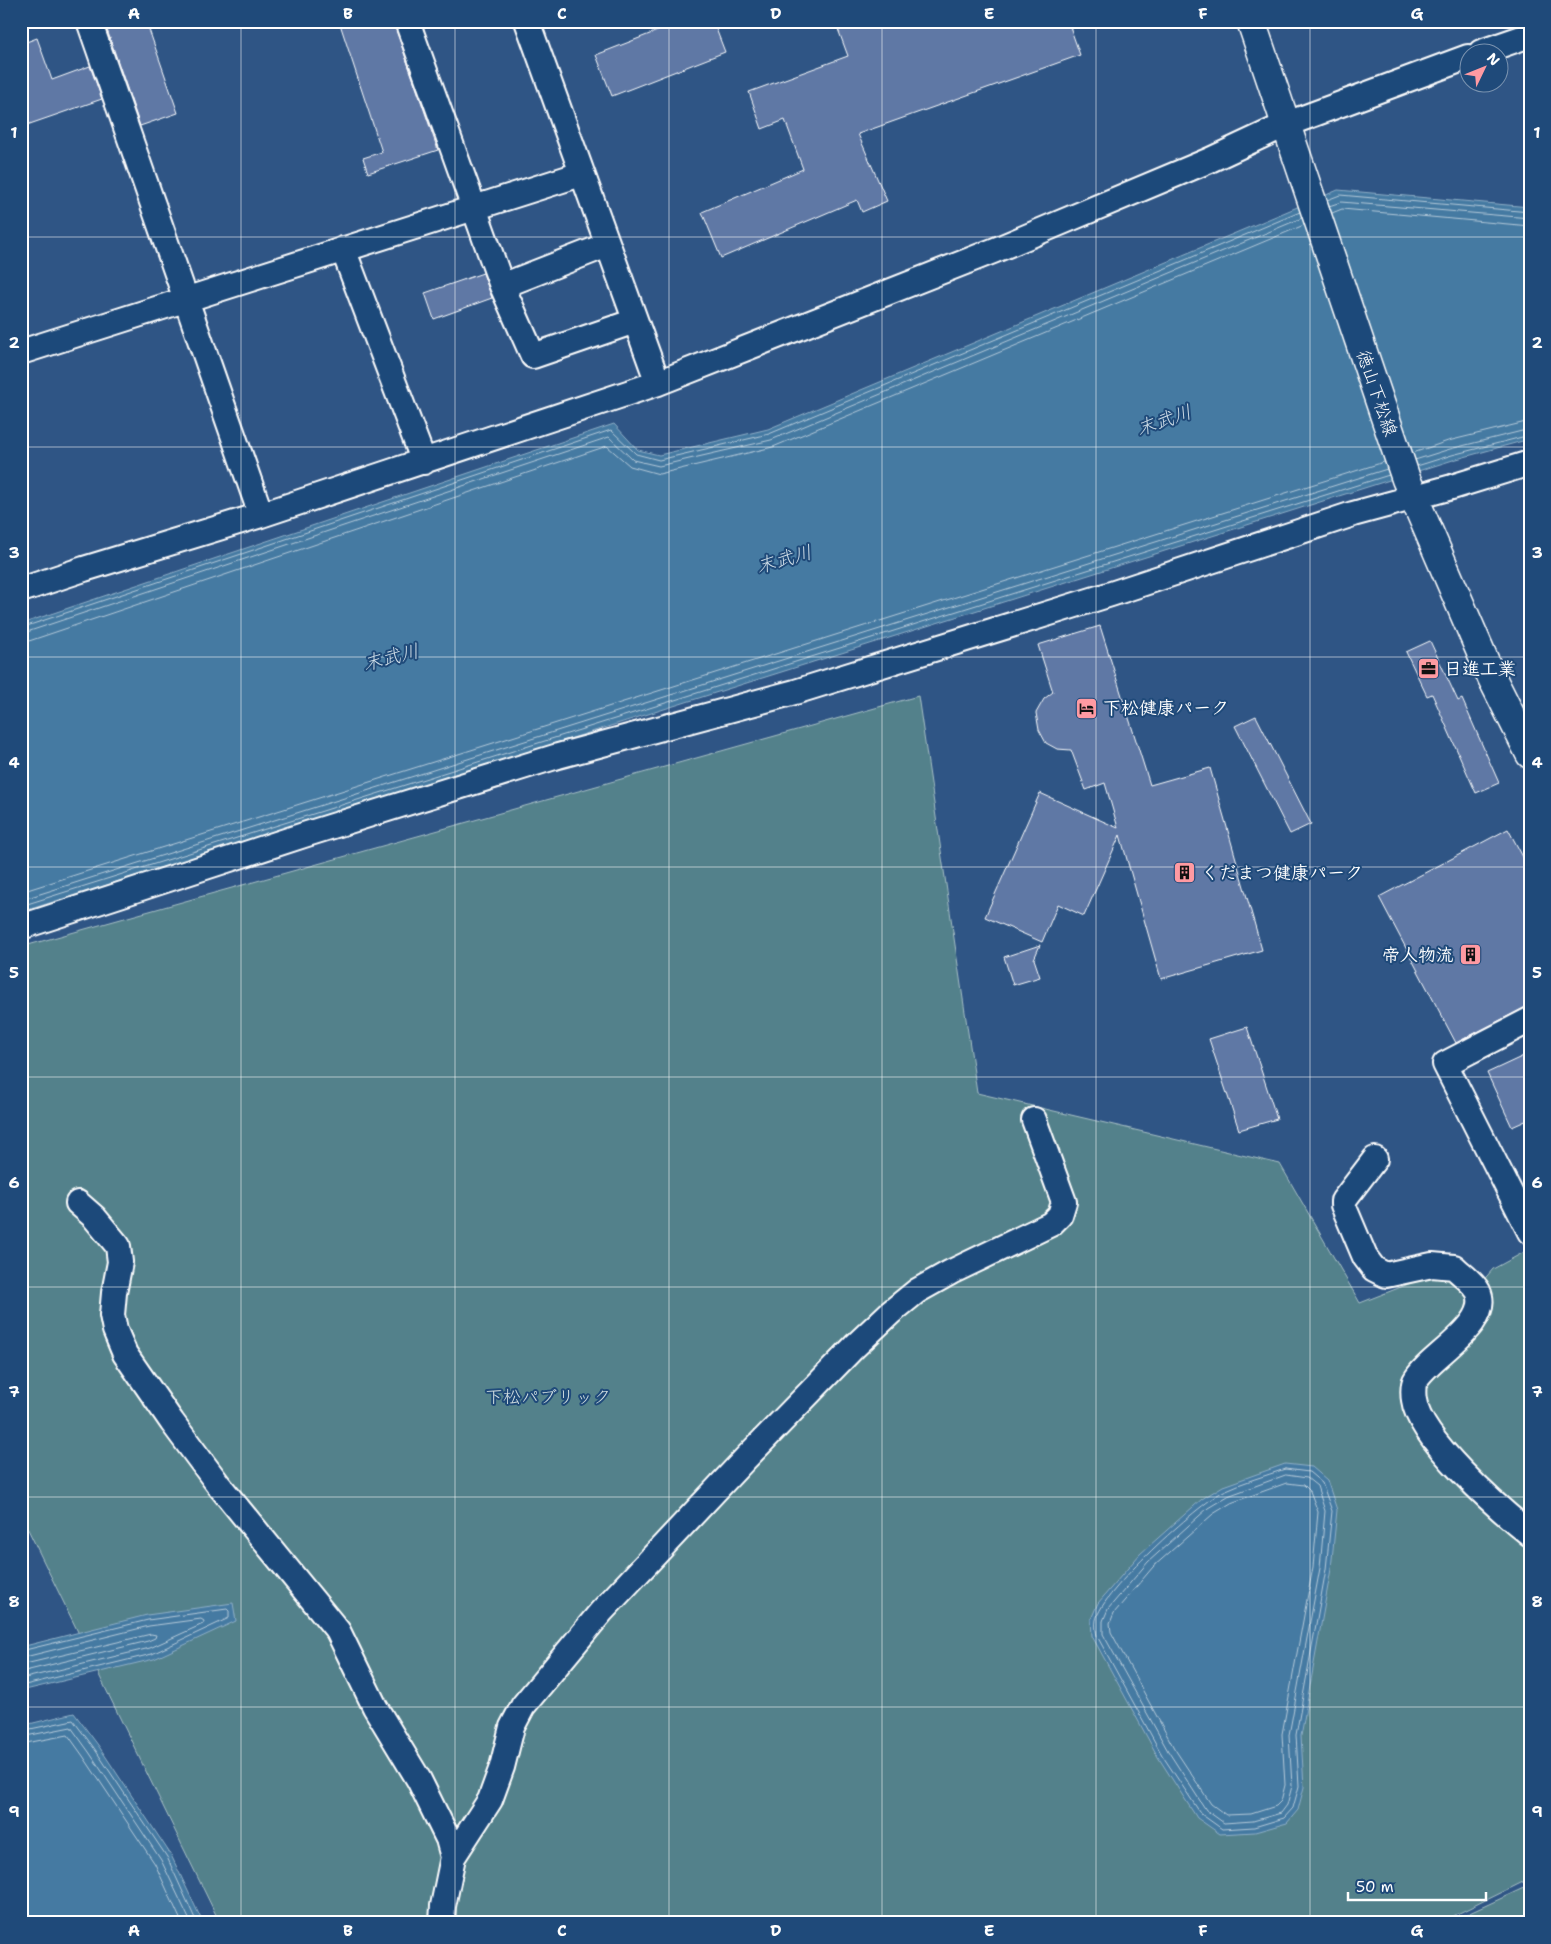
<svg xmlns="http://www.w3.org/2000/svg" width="1551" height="1944" viewBox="0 0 1551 1944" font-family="'Shantell Sans','Klee One',sans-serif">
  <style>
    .green { fill: #52818b; stroke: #a8c0c5 }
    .water { fill: #457aa2; stroke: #8fafc7 }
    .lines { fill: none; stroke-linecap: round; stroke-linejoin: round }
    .shore { stroke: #b5cada; stroke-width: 1 }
    .building { fill: #5e78a5; stroke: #fff }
    .minor-casing { stroke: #fff; stroke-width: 28 }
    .major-casing { stroke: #fff; stroke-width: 31 }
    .minor { stroke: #1f4a7a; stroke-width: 24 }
    .major { stroke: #1f4a7a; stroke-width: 28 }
    .grid { fill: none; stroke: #fff; stroke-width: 1; stroke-opacity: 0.55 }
    .labels { text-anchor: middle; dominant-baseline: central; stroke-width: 4; stroke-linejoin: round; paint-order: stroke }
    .street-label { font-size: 18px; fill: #fff; stroke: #1f4a7a }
    .poi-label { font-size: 18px; font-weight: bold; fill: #fff; stroke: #1f4a7a; text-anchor: start }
    .park-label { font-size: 18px; fill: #d4e0e2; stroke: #1f4a7a }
    .water-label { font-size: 19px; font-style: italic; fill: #d0dee8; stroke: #1f4a7a }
    .neatline { fill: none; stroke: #fff; stroke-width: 2 }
    .grid-label { font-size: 16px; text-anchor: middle; font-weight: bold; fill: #fff }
  </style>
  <rect width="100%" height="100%" fill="#2f5585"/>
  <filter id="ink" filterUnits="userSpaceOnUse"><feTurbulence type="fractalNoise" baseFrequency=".02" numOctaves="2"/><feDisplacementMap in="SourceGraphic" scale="10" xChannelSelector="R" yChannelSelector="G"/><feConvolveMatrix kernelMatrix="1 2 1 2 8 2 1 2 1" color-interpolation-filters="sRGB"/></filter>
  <g filter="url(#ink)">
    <path class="green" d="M918,696L977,1093L1280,1164L1360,1303L1442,1271L1475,1290L1493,1269L1530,1249V1878L1439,1923H220L21,1515V947Z
      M1530,1885V1923H1448Z"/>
    <path class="water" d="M1338,190L1530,207V439L1453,460L21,912V624L614,424L638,450L659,455L768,429Z
      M1285,1464L1312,1467L1327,1480L1337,1510L1331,1569L1301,1736L1304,1787L1298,1810L1287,1823L1255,1832L1220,1834L1197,1818L1158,1757L1092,1636L1091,1619L1098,1603L1140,1554L1202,1499L1223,1486Z
      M233,1603L236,1621L154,1659L21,1691V1647L147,1615Z
      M74,1713L98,1745L171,1855L203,1923H21V1726Z"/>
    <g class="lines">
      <path class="shore" d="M1327,200L1340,195L1530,212
        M1329,206L1341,202L1530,218
        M1332,213L1342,209L1530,226
        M1413,453L1448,441L1530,421
        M1415,460L1450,449L1530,429
        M1417,466L1452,455L1530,435
        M21,628L611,430L636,454L659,460L769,434L1300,212
        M21,634L609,437L633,460L659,466L771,440L1302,218
        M21,642L29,641L607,446L630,466L659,474L773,447L1304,225
        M21,892L1384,462
        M21,900L1387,469
        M21,906L1389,475
        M1285,1469L1309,1472L1322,1483L1332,1511L1326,1569L1296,1735L1299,1786L1293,1808L1284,1818L1254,1827L1222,1829L1201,1814L1162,1755L1097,1636C1096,1631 1095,1625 1096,1620C1101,1592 1197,1505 1224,1491C1243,1482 1265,1476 1285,1469Z
        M1286,1475L1307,1478L1317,1486L1325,1511L1320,1568L1289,1735L1292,1786L1287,1805L1281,1813L1253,1821L1224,1823L1206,1810L1168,1751L1103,1634V1621L1108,1609L1148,1562L1208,1508L1228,1496Z
        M1287,1483L1304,1485L1310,1491L1318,1512L1313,1567L1282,1734L1285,1785L1281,1801L1276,1806L1251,1814L1226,1815L1211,1804L1174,1748L1111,1632L1110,1623L1114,1613L1153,1567L1213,1514L1231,1503Z
        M21,1651L148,1620L227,1609L229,1611V1618L152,1654L21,1686
        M21,1658L149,1626L201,1619L204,1621L203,1624L150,1648L21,1679
        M21,1665L151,1634L156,1635L155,1638L148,1641L21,1672
        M21,1731L73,1720L94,1748L167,1857L197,1923
        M21,1737L71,1727L89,1752L161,1860L191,1923
        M21,1744L68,1735L83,1756L155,1864L182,1923"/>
    </g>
    <path class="building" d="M104,21H146L178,113L140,126Z
      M339,21H393L438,150L368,173L363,158L382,152Z
      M683,21H713L725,52L612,96L596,55Z
      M835,21H1068L1080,55L858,134L887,201L862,212L857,200L721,258L702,212L803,169L785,120L762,129L749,92L848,56Z
      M37,38L52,80L90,66L102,99L21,127V44Z
      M483,273L492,298L434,319L425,293Z
      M1100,626L1150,785L1210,768L1262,950L1161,979L1120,835L1084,916L1058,904L1042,942L985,917L1040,793L1118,828L1105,783L1086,790L1071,750L1057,749L1046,743L1039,730L1036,713L1044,699L1053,692L1038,645Z
      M1430,641L1458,701L1462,699L1499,783L1476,793L1432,694L1427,696L1406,652Z
      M1256,716L1311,824L1290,834L1235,726Z
      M1508,829L1530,870V1006L1524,1008L1456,1043L1379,897Z
      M1040,945L1034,959L1040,977L1013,985L1004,957Z
      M1247,1027L1277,1119L1239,1130L1209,1039Z
      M1530,1053V1119L1512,1127L1487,1073Z"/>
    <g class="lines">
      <defs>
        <path id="minor" d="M89,21L261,515
          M407,21L502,286L533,356L635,321
          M527,21L658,383
          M1481,52L1530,35
          M343,249L424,462
          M502,286L607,245
          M21,352L581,174
          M21,590L84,569L261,515L658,383L993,251L1210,160L1287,124L1468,57
          M21,927L307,834L558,756L795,692L1111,594L1353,514L1452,487L1530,463
          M1530,1020L1445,1064L1530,1232
          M1375,1159L1343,1201V1205L1365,1257L1374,1269L1386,1275L1432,1265L1454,1267C1461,1274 1473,1282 1478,1291C1494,1324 1428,1356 1415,1381C1413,1385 1413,1395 1414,1400C1419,1439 1499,1509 1530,1534
          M78,1203L94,1217L118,1246L120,1262L114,1293L112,1315L115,1330L125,1354L172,1422L218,1484L338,1631L375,1707L419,1780L448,1839L453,1857
          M442,1923L443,1906L453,1857L490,1800L502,1767L512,1727L523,1706L601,1612L745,1459L855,1346L890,1313L917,1291L951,1272L1051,1224L1060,1215L1064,1202L1034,1120"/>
        <path id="major" d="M1251,21L1406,479L1492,678L1530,754"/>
      </defs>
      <use href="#minor" class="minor-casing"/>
      <use href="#major" class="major-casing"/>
      <use href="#minor" class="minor"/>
      <use href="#major" class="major"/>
    </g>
  </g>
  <path class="grid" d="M241,21V1923M455,21V1923M669,21V1923M882,21V1923M1096,21V1923M1310,21V1923M21,237H1530M21,447H1530M21,657H1530M21,867H1530M21,1077H1530M21,1287H1530M21,1497H1530M21,1707H1530"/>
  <defs>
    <symbol id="office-square" viewBox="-11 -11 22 22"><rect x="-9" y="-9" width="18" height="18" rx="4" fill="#ff9aa2" stroke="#1f4a7a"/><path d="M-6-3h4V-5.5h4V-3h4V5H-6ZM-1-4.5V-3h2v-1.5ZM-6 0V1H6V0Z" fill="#111"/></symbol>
    <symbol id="hotel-square" viewBox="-11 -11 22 22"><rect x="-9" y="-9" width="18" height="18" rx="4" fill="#ff9aa2" stroke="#1f4a7a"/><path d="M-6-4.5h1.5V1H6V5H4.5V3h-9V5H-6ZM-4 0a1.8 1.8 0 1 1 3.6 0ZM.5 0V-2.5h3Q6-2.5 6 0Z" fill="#111"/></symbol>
    <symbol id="building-square" viewBox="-11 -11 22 22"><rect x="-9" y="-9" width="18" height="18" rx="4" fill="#ff9aa2" stroke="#1f4a7a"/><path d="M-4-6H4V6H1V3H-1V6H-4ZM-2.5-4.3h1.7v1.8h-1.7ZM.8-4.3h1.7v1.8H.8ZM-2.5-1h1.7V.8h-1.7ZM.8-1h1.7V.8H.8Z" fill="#111"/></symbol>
  </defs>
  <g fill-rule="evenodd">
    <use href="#office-square" x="1416" y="656" width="25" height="25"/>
    <use href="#hotel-square" x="1074" y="696" width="25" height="25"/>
    <use href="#building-square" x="1172" y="860" width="25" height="25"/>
    <use href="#building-square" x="1458" y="942" width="25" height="25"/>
  </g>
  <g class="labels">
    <g class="street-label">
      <text transform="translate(1377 393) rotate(71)">徳山下松線</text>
    </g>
    <g class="poi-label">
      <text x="1444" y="669">日進工業</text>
      <text x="1103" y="708">下松健康パーク</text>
      <text x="1201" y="873">くだまつ健康パーク</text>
      <text x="1454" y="955" text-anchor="end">帝人物流</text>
    </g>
    <g class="park-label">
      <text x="548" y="1397">下松パブリック</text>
    </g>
    <g class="water-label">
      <text transform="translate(1164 420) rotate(-19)">末武川</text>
      <text transform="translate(784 559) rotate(-16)">末武川</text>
      <text transform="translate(391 657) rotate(-14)">末武川</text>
    </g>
  </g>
  <rect width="1551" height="1944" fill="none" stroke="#1f4a7a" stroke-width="55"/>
  <g transform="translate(1484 68) rotate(47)"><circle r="24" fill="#1f4a7a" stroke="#7992af"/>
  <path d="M0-4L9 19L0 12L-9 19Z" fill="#ff9aa2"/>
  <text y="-8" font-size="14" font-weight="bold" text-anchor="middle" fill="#ffffff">N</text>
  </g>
  <path d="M1348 1892v8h138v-8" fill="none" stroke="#ffffff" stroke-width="2.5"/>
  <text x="1356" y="1892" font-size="15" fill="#ffffff" stroke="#1f4a7a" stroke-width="4" paint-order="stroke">50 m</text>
  <rect x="28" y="28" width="1496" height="1888" class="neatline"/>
  <g class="grid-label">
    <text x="134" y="19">A</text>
    <text x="348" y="19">B</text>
    <text x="562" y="19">C</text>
    <text x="776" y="19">D</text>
    <text x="989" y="19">E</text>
    <text x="1203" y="19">F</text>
    <text x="1417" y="19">G</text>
    <text x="14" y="138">1</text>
    <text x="1537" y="138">1</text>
    <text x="14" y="348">2</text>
    <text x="1537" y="348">2</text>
    <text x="14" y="558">3</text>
    <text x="1537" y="558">3</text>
    <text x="14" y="768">4</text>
    <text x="1537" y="768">4</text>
    <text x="14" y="978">5</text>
    <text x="1537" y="978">5</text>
    <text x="14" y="1188">6</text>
    <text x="1537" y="1188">6</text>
    <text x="14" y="1397">7</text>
    <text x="1537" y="1397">7</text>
    <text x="14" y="1607">8</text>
    <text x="1537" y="1607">8</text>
    <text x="14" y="1817">9</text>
    <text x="1537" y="1817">9</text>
    <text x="134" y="1936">A</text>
    <text x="348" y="1936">B</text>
    <text x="562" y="1936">C</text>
    <text x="776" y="1936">D</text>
    <text x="989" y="1936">E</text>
    <text x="1203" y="1936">F</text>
    <text x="1417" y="1936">G</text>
  </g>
</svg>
